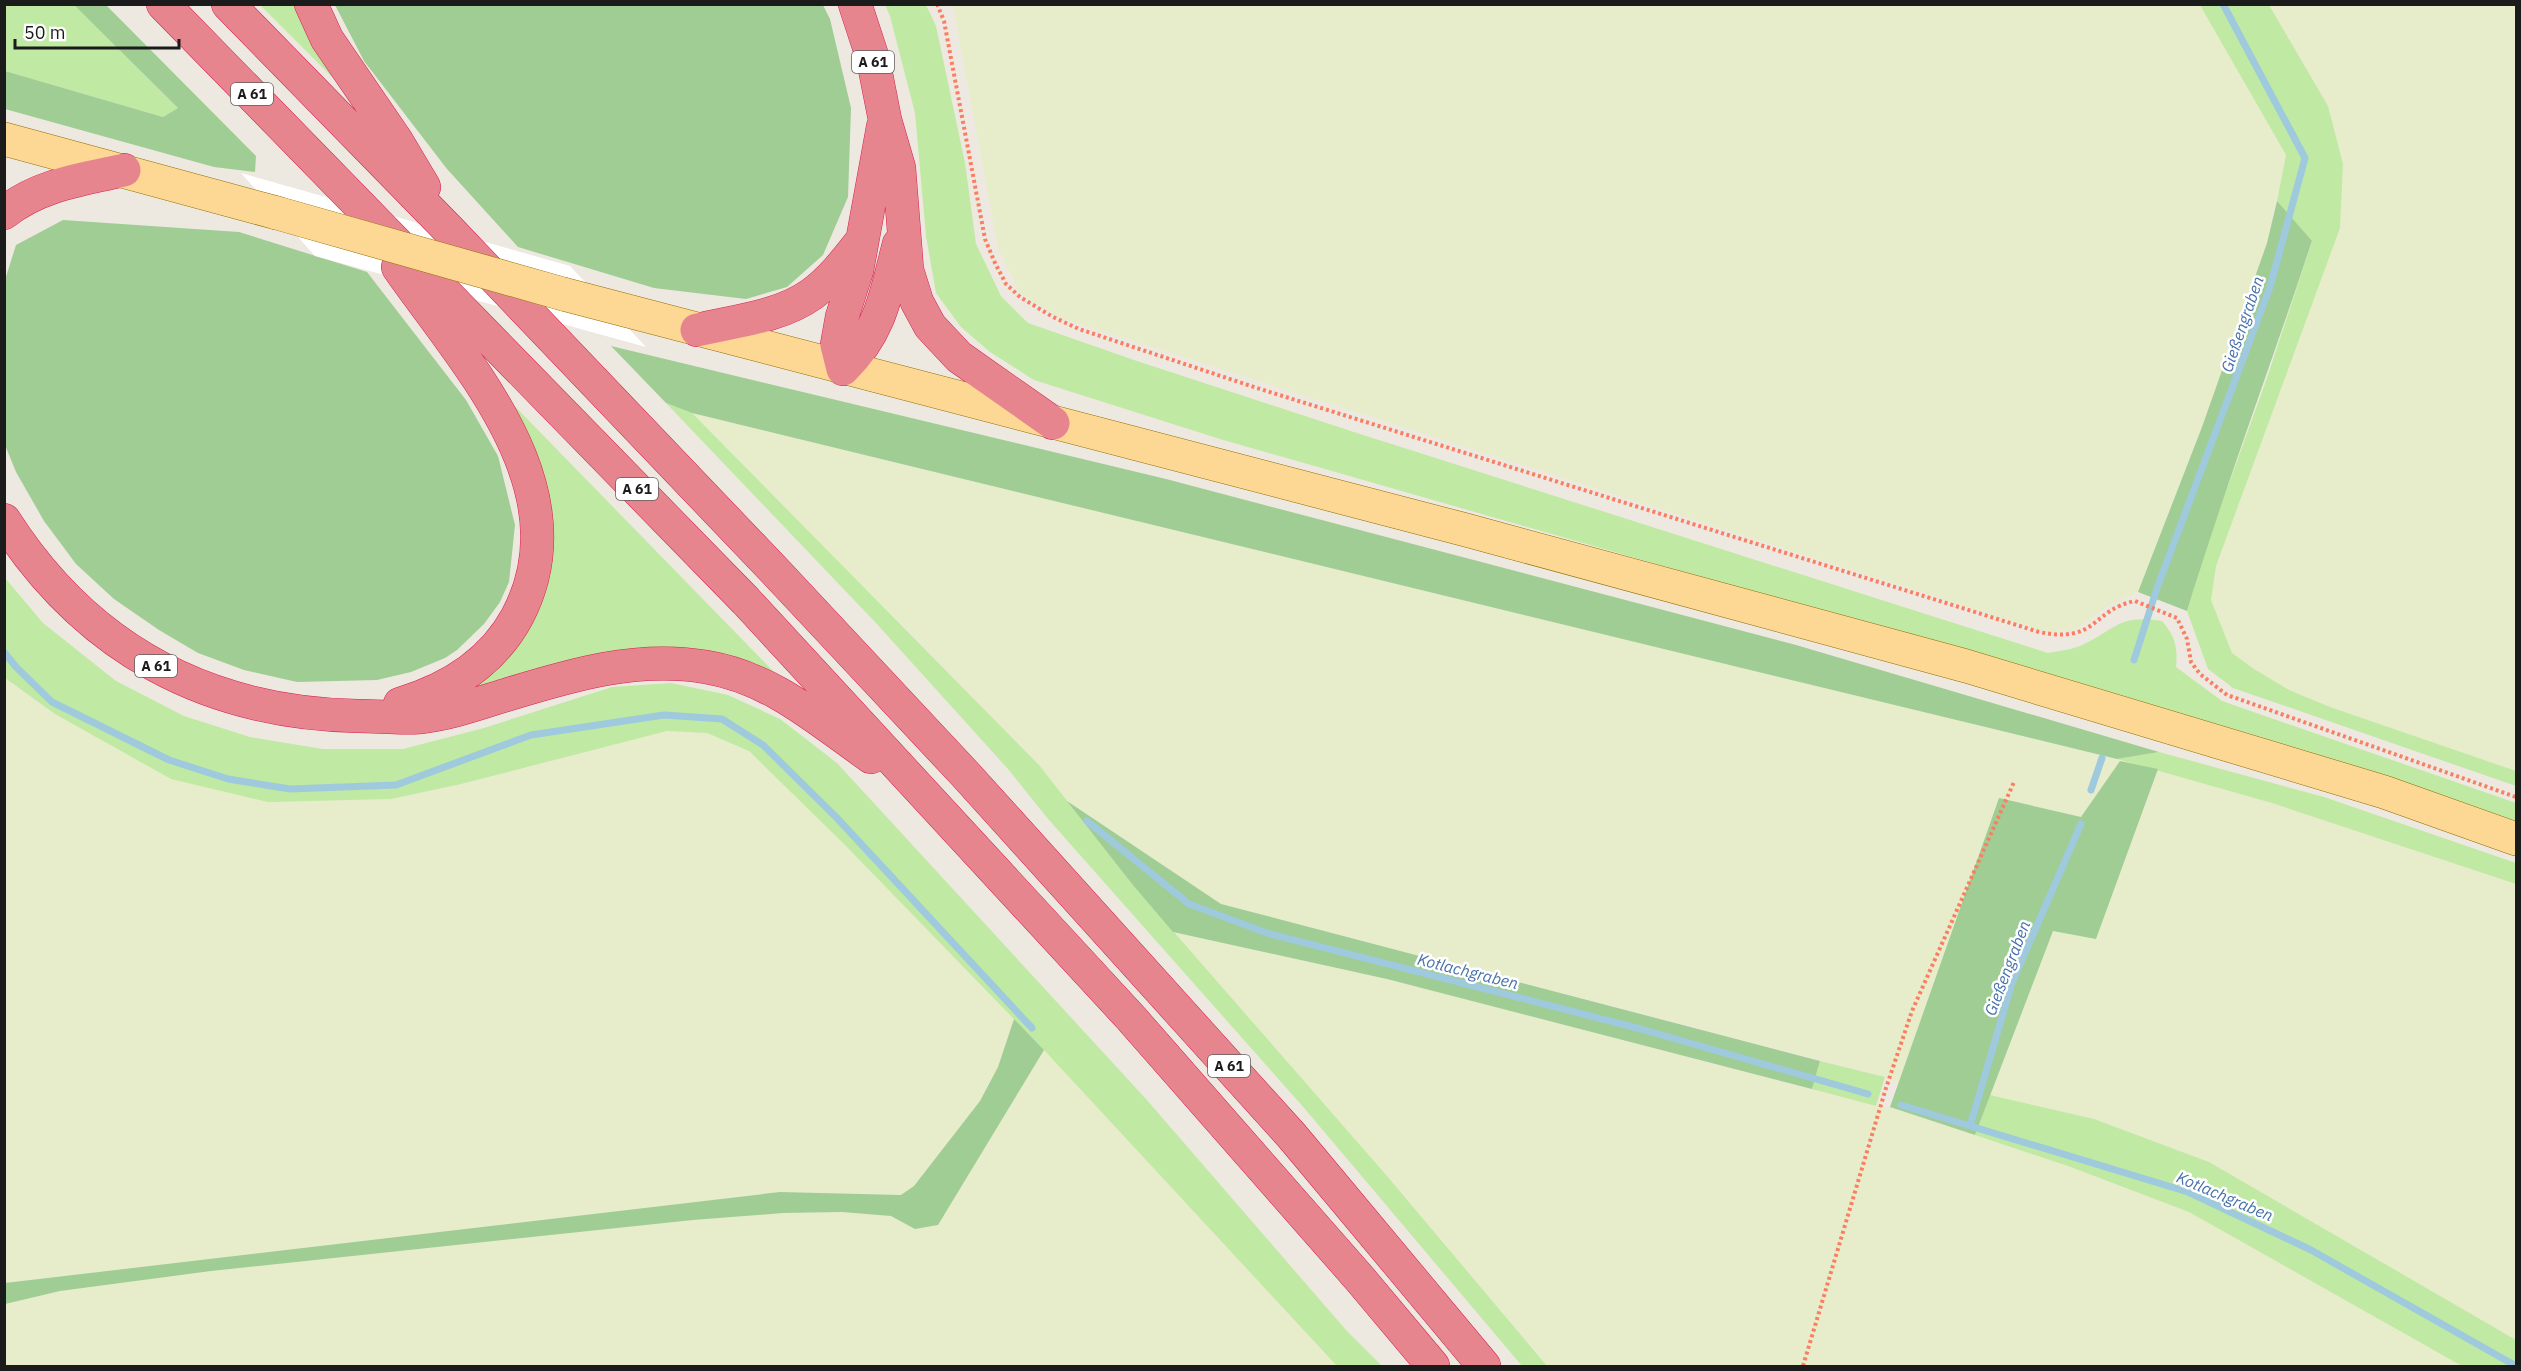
<svg xmlns="http://www.w3.org/2000/svg" width="2521" height="1371" viewBox="0 0 2521 1371" font-family="'IBM Plex Sans',sans-serif">
  <style>
    .farmland { fill: #e7edca }
    .grass { fill: #c0e9a3 }
    .forest { fill: #a0cd93 }
    .pier { fill: #fff }
    .lines { fill: none; stroke-linecap: round; stroke-linejoin: round }
    .stream { stroke: #9fc9dc; stroke-width: 7 }
    .major-casing { stroke: #916d00; stroke-width: 34 }
    .highway-casing { stroke: #d72051; stroke-width: 34 }
    .path { stroke: #fc7e62; stroke-width: 4; stroke-dasharray: 3 3; stroke-linecap: butt }
    .major { stroke: #fdd894; stroke-width: 33 }
    .highway { stroke: #e7858f; stroke-width: 33 }
    .major-bridge-casing { stroke: #916d00; stroke-width: 34; stroke-linecap: butt }
    .major-bridge { stroke: #fdd894; stroke-width: 33 }
    .labels { text-anchor: middle; dominant-baseline: central; stroke-width: 5; stroke-linejoin: round; paint-order: stroke }
    .shield { fill: #fff; stroke: #5f5f5f; stroke-width: 1.5 }
    .shield-label { font-size: 14px; font-weight: bold; fill: #1b1b1b }
    .water-label { font-size: 16px; font-style: italic; fill: #4771ab; stroke: #fff }
  </style>
  <rect width="100%" height="100%" fill="#ede9e0"/>
  <path class="farmland" d="M953,5H2200L2286,155L2267,243L2202,427L2138,592L2108,606L2075,630L2046,632L1061,318L1020,293L998,248Z
    M2269,5H2516V771L2330,707L2288,690L2254,669L2232,653L2211,600L2216,566L2340,228L2343,164L2328,106Z
    M692,413L2117,759L2120,761L2081,817L1999,799L1899,1083L1885,1077L1221,904L1067,801L1039,765Z
    M4,678L55,714L171,779L391,799L461,784L667,731L707,733L749,751L844,844L1014,1019L998,1067L980,1101L914,1186L901,1195L780,1192L5,1283Z
    M2158,769L2272,803L2516,884V1340L2209,1162L2094,1119L1990,1095L2053,931L2096,938Z
    M1173,932L1387,979L1876,1106L1890,1107L2068,1166L2189,1212L2462,1366H1547L1387,1176Z
    M1044,1050L1337,1366H5L4,1304L60,1291L211,1271L693,1220L783,1213L842,1212L891,1216L915,1229L1019,1089Z"/>
  <path class="grass" d="M4,5H74L178,108L163,117L5,71Z
    M260,5H302L335,77L333,78Z
    M885,5H926L936,26L965,163L976,244L1001,296L1028,323L1134,360L1360,434L2048,653C2058,651 2070,650 2080,646C2116,630 2117,614 2162,621C2175,636 2178,647 2176,667L2222,701L2516,803V826L2257,736L1220,439L1034,380L990,352L961,327L936,293L926,236L915,113L890,16Z
    M2200,5H2269L2328,106L2343,164L2340,228L2216,566L2211,600L2232,653L2254,669L2289,690L2330,707L2516,771V786L2233,688L2208,669L2187,611L2210,536L2267,378L2312,242L2277,201L2286,155Z
    M499,390L773,671L464,691L535,607Z
    M666,403L692,413L1039,765L1132,884L1387,1176L1547,1366H1522L1305,1109L1049,820L1008,769L876,623Z
    M5,578L43,623L116,681L184,716L250,737L323,749H403L484,728L612,687L671,683L728,695L780,719L837,763L1146,1099L1346,1330L1382,1366H1337L1044,1050L844,844L749,751L707,733L667,731L461,784L391,799L268,802L171,779L55,714L5,678Z
    M2159,752L2324,797L2516,863V884L2272,803L2117,759Z
    M1820,1061L1885,1077L1876,1106L1812,1089Z
    M1990,1095L2094,1119L2209,1162L2516,1340V1366H2462L2189,1212L2068,1166L1975,1135Z"/>
  <path class="forest" d="M74,5H106L256,156L255,172L214,167L5,109V71L163,117L178,108Z
    M335,5H823L830,19L851,108L848,197L823,255L787,287L746,299L654,288L518,247L447,169L364,61Z
    M2277,201L2312,241C2271,365 2225,487 2187,611L2138,592L2202,427L2267,243Z
    M63,220L239,232L367,272L466,400L498,456L515,525L509,582L500,602L484,624L457,650L445,658L411,672L377,680L297,682L244,670L198,653L159,630L114,599L76,564L44,521L16,472L5,445V280L16,245Z
    M611,346L1166,479L1796,645L2159,752L2117,759L692,413L666,403Z
    M2120,761L2158,769L2096,939L2053,931L1975,1135L1890,1107L1999,798L2081,817Z
    M1067,801L1221,904L1820,1061L1812,1089L1387,979L1173,932L1132,884Z
    M1014,1019L1044,1050L938,1225L915,1229L891,1216L842,1212L783,1213L693,1220L211,1271L60,1291L5,1304V1283L780,1192L901,1195L914,1186L980,1101L998,1067Z"/>
  <path class="pier" d="M241,173L570,266L646,347L315,256Z"/>
  <g class="lines">
    <path class="stream" d="M4,652L16,667L52,702L169,760L228,779L290,789L396,785L531,735L664,715L722,719L763,745L836,817L1032,1028
      M2134,660L2157,588L2270,287L2305,158L2223,4
      M2091,790L2102,758
      M1087,821L1189,904L1267,933L1641,1029L1868,1094
      M1901,1105L2188,1192L2311,1250L2516,1366
      M1970,1126L2012,983L2081,824"/>
    <defs>
      <path id="major" d="M4,139L277,213
        M563,294L1466,530L1966,666L2384,792L2516,839"/>
      <path id="highway" d="M163,4L746,601L1131,1018L1360,1279L1433,1366
        M228,4L451,232L774,570L965,774L1292,1136L1484,1366
        M311,4L327,39L396,140L424,187
        M855,4L873,59L885,120L899,168L907,270L917,302L930,326L959,357L1053,423
        M4,213C38,185 83,179 124,170
        M398,267C466,365 585,489 517,617C492,663 450,689 400,704
        M697,330C735,321 780,317 812,294C831,280 846,261 860,243
        M843,369L837,345L842,317L857,270L883,127
        M843,369C881,332 886,294 899,244
        M4,520C86,648 206,713 358,716C379,716 401,719 421,717C450,714 479,703 506,695C571,675 638,655 706,667C772,678 818,720 871,757"/>
    </defs>
    <use href="#major" class="major-casing"/>
    <use href="#highway" class="highway-casing"/>
    <path class="path" d="M937,4L944,21L985,239L995,263L1006,284L1020,297L1053,317L1079,329L1257,388L2039,632C2098,644 2091,610 2135,601L2177,618L2187,639L2191,662L2200,674L2227,695L2516,797
      M1803,1366L1886,1088L1912,1011L2014,782"/>
    <use href="#major" class="major"/>
    <use href="#highway" class="highway"/>
    <defs>
      <path id="major-bridge" d="M277,213L563,294"/>
    </defs>
    <use href="#major-bridge" class="major-bridge-casing"/>
    <use href="#major-bridge" class="major-bridge"/>
  </g>
  <g class="labels">
    <g class="shield">
      <rect x="852" y="51" width="42" height="22" rx="4.5"/>
      <rect x="231" y="83" width="42" height="22" rx="4.5"/>
      <rect x="616" y="478" width="42" height="22" rx="4.5"/>
      <rect x="135" y="655" width="42" height="22" rx="4.5"/>
      <rect x="1208" y="1055" width="42" height="22" rx="4.5"/>
    </g>
    <g class="shield-label">
      <text x="873" y="62">A 61</text>
      <text x="252" y="94">A 61</text>
      <text x="637" y="489">A 61</text>
      <text x="156" y="666">A 61</text>
      <text x="1229" y="1066">A 61</text>
    </g>
    <g class="water-label">
      <text transform="translate(2242 324) rotate(-71)">Gießengraben</text>
      <text transform="translate(2007 968) rotate(-69)">Gießengraben</text>
      <text transform="translate(1468 971) rotate(14)">Kotlachgraben</text>
      <text transform="translate(2225 1196) rotate(23)">Kotlachgraben</text>
    </g>
  </g>
  <rect width="2521" height="1371" fill="none" stroke="#1b1b1b" stroke-width="12"/>
  <path d="M15 39v9h164v-9" fill="none" stroke="#1b1b1b" stroke-width="3"/>
  <text x="24" y="39" font-size="18" fill="#1b1b1b" stroke="#ffffff" stroke-width="4.5" paint-order="stroke">50 m</text>
</svg>
